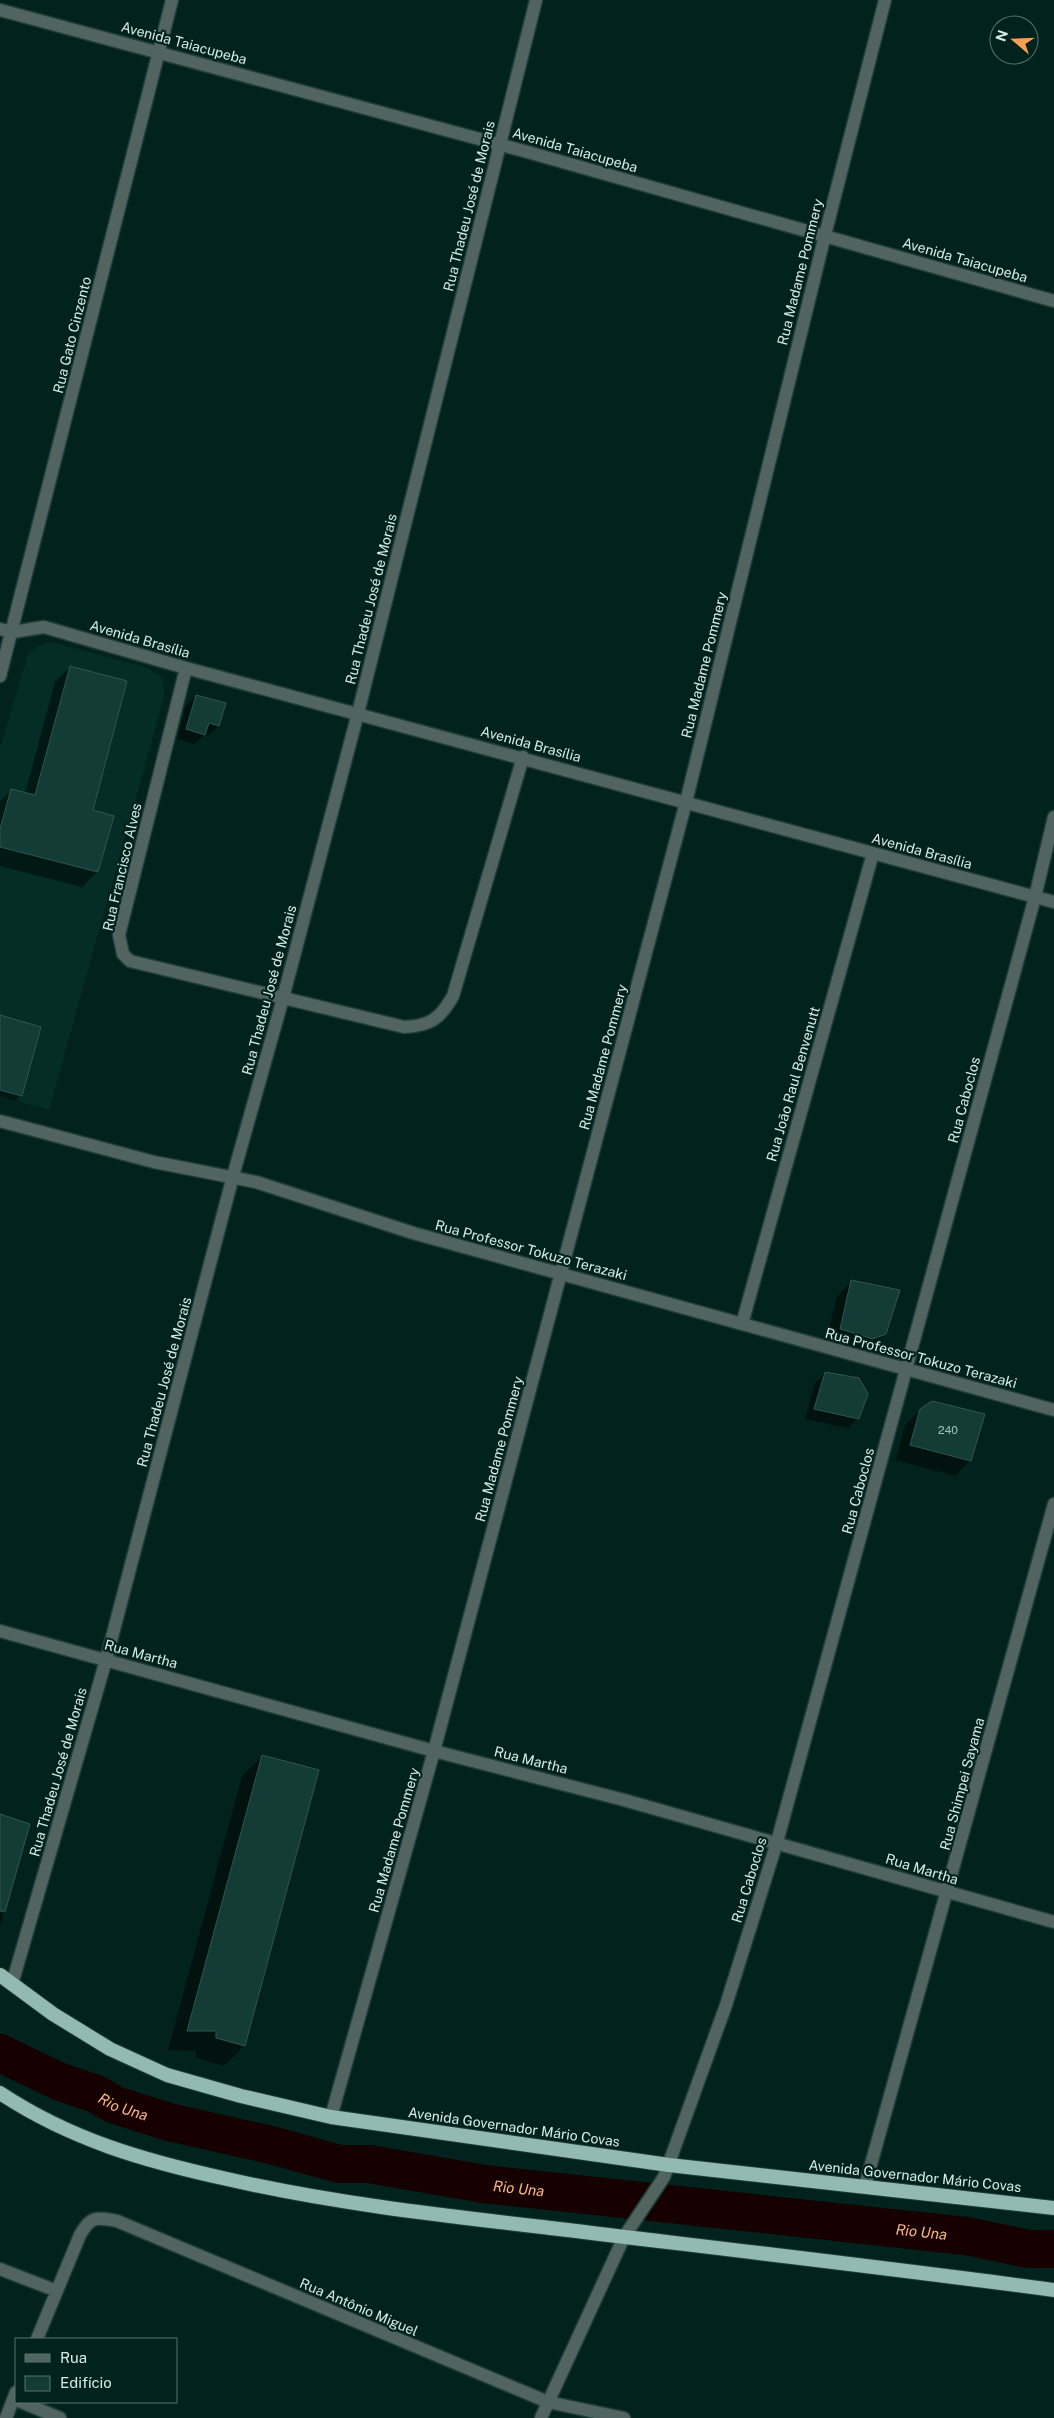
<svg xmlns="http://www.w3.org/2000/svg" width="1054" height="2418" viewBox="0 0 1054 2418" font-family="'Public Sans',sans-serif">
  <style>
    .built { fill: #042d27 }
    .shadow { fill: #0007 }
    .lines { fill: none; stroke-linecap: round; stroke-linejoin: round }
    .river { stroke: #170000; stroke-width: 38 }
    .building { fill: #123c35; stroke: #2e574f }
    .minor-casing { stroke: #203e39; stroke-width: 15 }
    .tertiary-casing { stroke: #203e39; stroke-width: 15 }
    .trunk-casing { stroke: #203e39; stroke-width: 16 }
    .minor { stroke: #526460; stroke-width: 12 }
    .tertiary { stroke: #526460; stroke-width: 12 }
    .trunk { stroke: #92bab2; stroke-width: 14 }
    .labels { text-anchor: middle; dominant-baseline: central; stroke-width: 4.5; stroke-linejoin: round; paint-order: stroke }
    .number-label { font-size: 11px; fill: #a5c0ba }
    .street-label { font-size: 14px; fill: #d6ece7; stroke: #02221d }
    .water-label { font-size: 15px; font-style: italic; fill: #f8b583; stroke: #02221d }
  </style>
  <rect width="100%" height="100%" fill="#02221d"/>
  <path class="built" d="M52,642L148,668L163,679L164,697L49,1110L0,1096V748L28,654L38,646Z"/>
  <path class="shadow" d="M70,667L97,872L82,887L0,866V801L11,790L25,794L55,682Z
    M196,696L218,726L208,736L204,735L194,744L177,739L186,706Z
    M0,1017L40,1028L20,1096L16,1101L0,1096Z
    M852,1281L885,1333L869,1349L856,1354L825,1344L837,1297Z
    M825,1373L858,1418L848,1428L805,1419L815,1383Z
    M921,1410L970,1460L955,1476L896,1460L905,1425Z
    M263,1756L244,2046L224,2066L196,2058V2051L168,2050L242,1776Z
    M0,1816L28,1824L0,1926Z"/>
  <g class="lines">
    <path class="river" id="s1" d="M0,2053L58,2081L96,2094L115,2105L169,2122L271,2145L339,2164H369L484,2184L966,2236L1029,2249H1054"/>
  </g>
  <path class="building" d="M70,666L127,681L93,810L114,816L98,872L0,847V829L11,789L35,795Z
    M196,695L226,703L219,726L209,723L205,735L186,729Z
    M0,1015L41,1027L22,1096L0,1090Z
    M851,1280L900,1290L886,1334L873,1339L840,1329Z
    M825,1372L859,1378L868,1394L859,1419L814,1409Z
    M932,1401L985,1414L971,1461L910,1445L920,1409Z
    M262,1755L319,1770L245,2046L216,2038V2031H187Z
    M0,1814L30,1824L5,1912L0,1911Z"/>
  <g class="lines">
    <defs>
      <path id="minor" d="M0,10L524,151L1054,301
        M0,629L13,632L44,627L186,668L1054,902
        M186,668L119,935L123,954L130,961L404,1027C430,1026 440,1019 453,996L523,757
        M0,676L172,0
        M0,1121L154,1162L256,1182L413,1233L1054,1410
        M742,1324L873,853
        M0,1631L434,1751L624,1800L1054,1922
        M12,1984L106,1660L233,1176L283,998L358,713L536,0
        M331,2117L434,1751L686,802L825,235L885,0
        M865,2186L1054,1504
        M0,2269L57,2291
        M37,2339L80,2235C91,2216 95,2217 117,2221L548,2402L624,2418
        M21,2402L60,2418
        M6,2418L16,2392"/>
      <path id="tertiary" d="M541,2418L624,2237L664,2177L726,2005L777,1842L1035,897L1054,817"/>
      <path id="trunk" d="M0,1975L53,2014L110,2049L167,2075L241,2096L331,2117L669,2165L1054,2208
        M0,2093C71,2140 145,2161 227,2179C336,2204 447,2216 559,2229C724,2249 889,2268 1054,2290"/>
    </defs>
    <use href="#minor" class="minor-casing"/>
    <use href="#tertiary" class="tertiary-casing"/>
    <use href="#trunk" class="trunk-casing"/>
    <use href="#minor" class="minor"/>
    <use href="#tertiary" class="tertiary"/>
    <use href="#trunk" class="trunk"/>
  </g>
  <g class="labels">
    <g class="number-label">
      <text x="948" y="1430">240</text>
    </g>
    <g class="street-label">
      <text transform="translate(184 43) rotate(15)">Avenida Taiacupeba</text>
      <text transform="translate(575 150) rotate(16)">Avenida Taiacupeba</text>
      <text transform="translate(469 206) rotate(-76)">Rua Thadeu José de Morais</text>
      <text transform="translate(965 260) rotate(16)">Avenida Taiacupeba</text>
      <text transform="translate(800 272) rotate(-76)">Rua Madame Pommery</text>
      <text transform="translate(72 335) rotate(-76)">Rua Gato Cinzento</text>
      <text transform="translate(371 599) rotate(-76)">Rua Thadeu José de Morais</text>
      <text transform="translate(140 639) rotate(16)">Avenida Brasília</text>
      <text transform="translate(704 665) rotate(-76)">Rua Madame Pommery</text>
      <text transform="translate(531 744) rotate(15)">Avenida Brasília</text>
      <text transform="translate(922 851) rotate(15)">Avenida Brasília</text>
      <text transform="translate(122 867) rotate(-77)">Rua Francisco Alves</text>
      <text transform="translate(269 990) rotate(-75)">Rua Thadeu José de Morais</text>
      <text transform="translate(603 1057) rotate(-75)">Rua Madame Pommery</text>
      <text transform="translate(793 1084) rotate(-74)">Rua João Raul Benvenutt</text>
      <text transform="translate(964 1100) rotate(-75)">Rua Caboclos</text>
      <text transform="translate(531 1250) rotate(15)">Rua Professor Tokuzo Terazaki</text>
      <text transform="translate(921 1358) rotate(15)">Rua Professor Tokuzo Terazaki</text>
      <text transform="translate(164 1382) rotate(-75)">Rua Thadeu José de Morais</text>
      <text transform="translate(499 1449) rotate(-75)">Rua Madame Pommery</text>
      <text transform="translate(858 1491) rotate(-75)">Rua Caboclos</text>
      <text transform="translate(141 1654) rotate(15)">Rua Martha</text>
      <text transform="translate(531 1760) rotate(14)">Rua Martha</text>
      <text transform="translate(58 1772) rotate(-74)">Rua Thadeu José de Morais</text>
      <text transform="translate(962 1784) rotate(-75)">Rua Shimpei Sayama</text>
      <text transform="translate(394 1840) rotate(-74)">Rua Madame Pommery</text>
      <text transform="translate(922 1869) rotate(17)">Rua Martha</text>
      <text transform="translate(749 1880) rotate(-73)">Rua Caboclos</text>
      <text transform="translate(514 2127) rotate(8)">Avenida Governador Mário Covas</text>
      <text transform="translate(915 2176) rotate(6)">Avenida Governador Mário Covas</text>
      <text transform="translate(359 2307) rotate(23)">Rua Antônio Miguel</text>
    </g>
    <g class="water-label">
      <text stroke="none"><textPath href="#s1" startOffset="135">Rio Una</textPath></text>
      <text stroke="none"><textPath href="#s1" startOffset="540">Rio Una</textPath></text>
      <text stroke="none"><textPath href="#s1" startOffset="945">Rio Una</textPath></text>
    </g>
  </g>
  <rect x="15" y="2338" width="162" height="65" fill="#02221d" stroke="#57736e"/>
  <rect x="25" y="2354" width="25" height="8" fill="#526460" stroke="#57736e"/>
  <text x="60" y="2363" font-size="15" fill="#d6ece7">Rua</text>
  <rect x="25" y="2376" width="25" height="15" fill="#123c35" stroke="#57736e"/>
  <text x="60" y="2388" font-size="15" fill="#d6ece7">Edifício</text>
  <g transform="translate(1014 40) rotate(289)"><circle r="24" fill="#02221d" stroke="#57736e"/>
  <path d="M0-4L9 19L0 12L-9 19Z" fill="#fb9e51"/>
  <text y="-8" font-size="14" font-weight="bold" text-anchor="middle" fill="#d6ece7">N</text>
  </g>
</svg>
